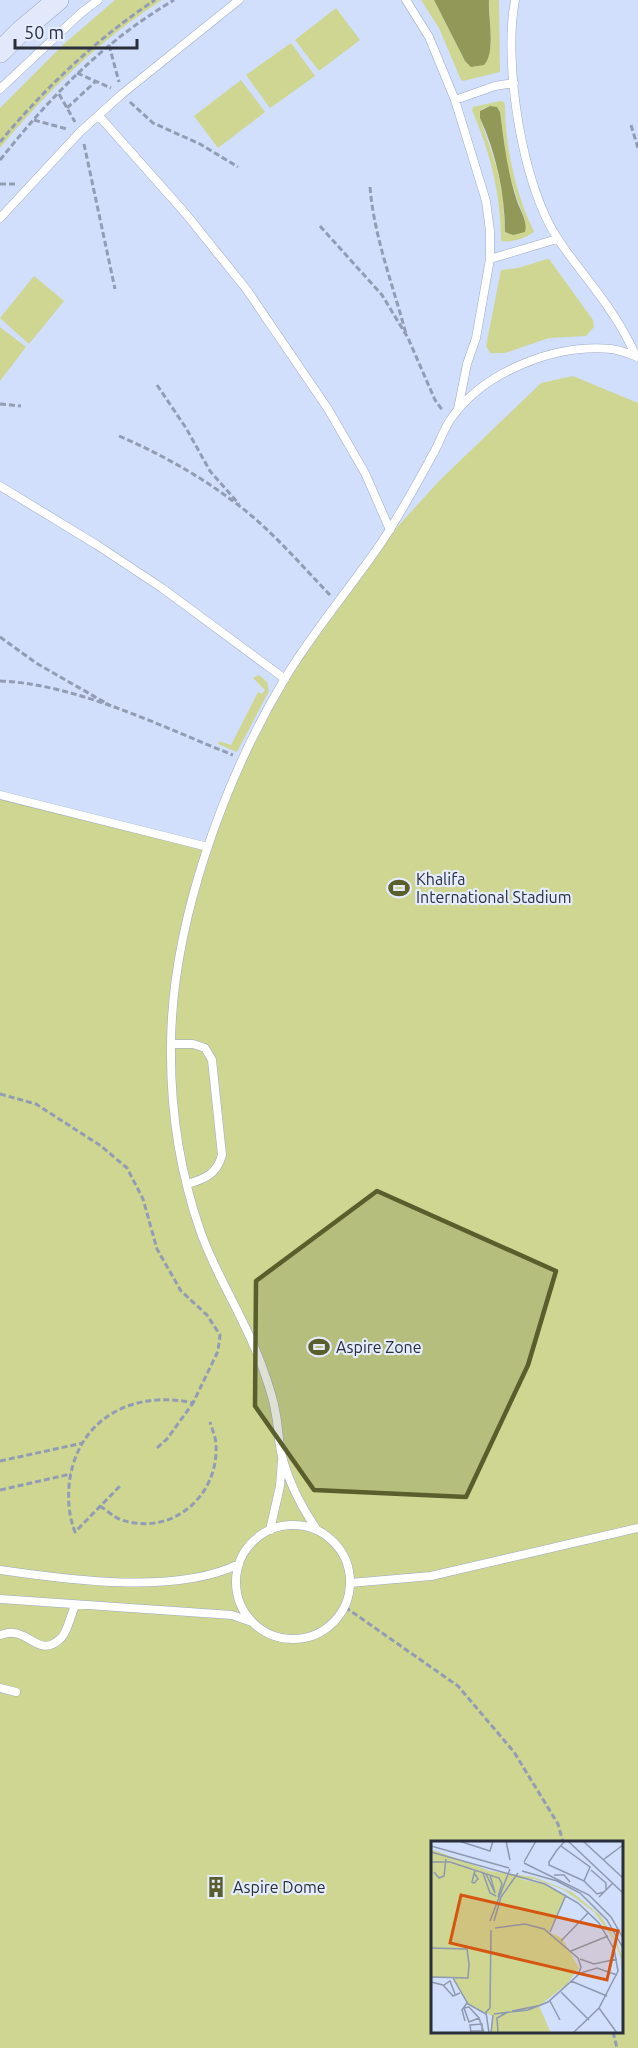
<svg xmlns="http://www.w3.org/2000/svg" width="638" height="2048" viewBox="0 0 638 2048" font-family="Ubuntu,sans-serif">
  <style>
    .green { fill: #ced692; fill-rule: evenodd }
    .water { fill: #929958 }
    .lines { fill: none; stroke-linecap: round; stroke-linejoin: round }
    .service-casing { stroke: #9ca9c5; stroke-width: 9 }
    .secondary-casing { stroke: #9ca9c5; stroke-width: 22 }
    .path { stroke: #929db4; stroke-width: 3; stroke-dasharray: 6 3; stroke-linecap: butt }
    .service { stroke: #fff; stroke-width: 8 }
    .secondary { stroke: #e1e9fb; stroke-width: 21 }
    .marked { fill: #595e2c; fill-opacity: 0.2; stroke: #595e2c; stroke-width: 4.5; stroke-linejoin: round }
    .labels { text-anchor: middle; dominant-baseline: central; stroke-width: 4.5; stroke-linejoin: round; paint-order: stroke }
    .poi-label { font-size: 16px; fill: #292e3a; stroke: #e4ecfe; text-anchor: start }
    .inset-road { fill: none; stroke: #8e98af; stroke-width: 1.5 }
    .view { fill: #d55511; fill-opacity: 0.15; stroke: #d55511; stroke-width: 3 }
    .inset-edge { fill: none; stroke: #292e3a; stroke-width: 3 }
  </style>
  <rect width="100%" height="100%" fill="#d1dffd"/>
  <path class="green" d="M115,0H162C101,39 46,92 0,148V108L64,44Z
    M421,0H434L465,61L476,67L491,47L489,0H499L500,72L463,81L461,80L439,28Z
    M336,8L360,40L319,71L295,40Z
    M291,43L315,76L270,108L246,75Z
    M241,80L265,112L218,148L194,116Z
    M500,101L504,102L505,105C505,139 512,174 523,206C526,215 531,224 534,232C526,238 511,243 501,241C501,194 490,152 472,110L473,107ZM490,106L499,109L503,145L510,178L525,221L513,235L505,232L503,199L497,168L480,118L482,109Z
    M547,259H549L593,320L594,327L586,336L549,338L505,353H490L486,346L501,270L518,268Z
    M34,276L64,301L29,344L0,318Z
    M0,327L26,347L0,381Z
    M573,376L638,403V2048H0V792L115,820L210,851L232,790L269,707L370,557L439,481L541,383ZM432,1842H622V2032H432Z
    M259,675L267,682L269,691L237,752L218,744L219,741L231,745L258,692L262,694L265,690L253,678Z"/>
  <path class="water" d="M434,0H489C488,18 496,52 484,65L471,67L465,61Z
    M490,106L497,107L500,112C504,142 507,171 517,201C520,210 528,222 525,232L513,235L505,232C505,193 496,153 480,118V111Z"/>
  <g class="lines">
    <defs>
      <path id="service" d="M406,0L429,37L455,100L486,201L490,231V259L476,338L467,364L458,409
        M515,0C503,63 522,186 558,239C575,265 596,288 612,313C622,327 629,342 637,357
        M0,89L81,13L98,0
        M455,100L495,86L514,83
        M99,116L186,214L247,290L328,409L365,473L390,530
        M0,218L80,132L122,94L239,0
        M490,259L557,239
        M0,486L97,545L162,588L285,679
        M0,795L208,847
        M171,1044H193L205,1048L212,1060L222,1155C217,1174 205,1179 187,1184
        M236 1582a57 57 0 1 1 114 0a57 57 0 1 1-114 0Z
        M270,1530L280,1486L282,1460
        M317,1530C302,1508 290,1485 283,1460C278,1444 279,1427 275,1410C273,1397 268,1383 263,1369C247,1322 218,1280 201,1233C180,1173 170,1108 171,1044C172,924 223,782 284,680C312,633 348,591 379,546C399,517 416,485 433,454C440,442 444,427 453,416C486,371 555,344 611,349C620,350 629,354 638,357
        M0,1570C69,1580 176,1595 239,1564
        M350,1583L431,1576L638,1528
        M0,1599L232,1615L252,1622
        M0,1635C5,1634 9,1632 14,1633C32,1635 42,1658 62,1637C68,1630 71,1614 75,1606
        M0,1688L16,1692"/>
      <path id="secondary" d="M0,52L21,31L58,0"/>
    </defs>
    <use href="#service" class="service-casing"/>
    <use href="#secondary" class="secondary-casing"/>
    <path class="path" d="M109,45L119,82
      M77,73L111,88
      M59,94L75,122
      M130,102L153,123L200,144L238,167
      M67,108L96,81
      M34,120L67,129
      M631,125L638,148
      M0,142C44,89 97,38 155,0
      M84,144L115,289
      M0,160C51,96 103,42 174,0
      M0,184H15
      M370,187C374,237 393,285 406,334
      M320,226L382,295L408,338L435,400L443,411
      M157,385L186,428L210,471L239,504
      M0,404L21,406
      M119,436C163,455 204,478 242,508C274,533 301,565 330,595
      M0,637L36,663L111,706
      M0,681C77,684 162,727 233,755
      M0,1094L36,1104L101,1146L127,1168L143,1199L157,1249L181,1291L207,1315L220,1335L218,1351L193,1403C132,1389 75,1420 69,1486C68,1503 69,1516 75,1532L120,1486
      M157,1448L167,1439L193,1403
      M0,1461L83,1443
      M0,1490L71,1474
      M100,1506C106,1510 113,1516 119,1519C170,1538 219,1497 216,1445C216,1438 212,1429 210,1422
      M345,1607L458,1686L514,1752L558,1824L563,1842
      M613,2032L617,2048"/>
    <use href="#service" class="service"/>
    <use href="#secondary" class="secondary"/>
  </g>
  <path class="marked" d="M377,1191L556,1271L528,1365L466,1497L314,1490L255,1406L256,1281Z"/>
  <defs>
    <symbol id="stadium-bare" viewBox="-9 -9 18 18"><path d="M0-5a6.5 5 0 1 0 0 10a6.5 5 0 1 0 0-10ZM-3.5-1.8h7v3.6h-7Z" fill="#595e2c" stroke="#e4ecfe" stroke-width="2.5" paint-order="stroke"/></symbol>
    <symbol id="building-bare" viewBox="-9 -9 18 18"><path d="M-4-6H4V6H1V3H-1V6H-4ZM-2.5-4.3h1.7v1.8h-1.7ZM.8-4.3h1.7v1.8H.8ZM-2.5-1h1.7V.8h-1.7ZM.8-1h1.7V.8H.8Z" fill="#595e2c" stroke="#e4ecfe" stroke-width="2.5" paint-order="stroke"/></symbol>
  </defs>
  <g fill-rule="evenodd">
    <use href="#stadium-bare" x="384" y="873" width="30" height="30"/>
    <use href="#stadium-bare" x="304" y="1332" width="30" height="30"/>
    <use href="#building-bare" x="201" y="1872" width="30" height="30"/>
  </g>
  <g class="labels">
    <g class="poi-label">
      <text x="416" y="879">Khalifa<tspan x="416" dy="18">International Stadium</tspan></text>
      <text x="336" y="1347">Aspire Zone</text>
      <text x="233" y="1887">Aspire Dome</text>
    </g>
  </g>
  <g transform="translate(431 1841)">
    <rect width="192" height="192" fill="#d1dffd"/>
    <path d="M0,8L59,30L103,36L141,51L169,74L185,99L192,117V142L190,118L183,99L163,71L133,49L103,38H89L114,43L135,54L118,91L131,97L148,127L136,143L108,165L120,192H60L61,175L37,163L22,137L0,136Z" fill="#ced692"/>
    <path class="inset-road" d="M28,0L59,10L62,0M75,0L79,19M137,0L192,52M152,0L192,37M0,5L78,27M130,5L159,26L153,40L118,24V21L126,9L134,0M0,11L114,43L147,62L168,82L183,108L187,130L168,167L142,192M172,19L192,4M0,21H19L68,37L71,43L67,56M93,21L105,0M93,22L158,54L180,76L192,97M160,29L175,42V49M91,30L126,40L149,52L176,79L192,107M3,31L8,37L13,35L15,18M52,32L59,52L65,55M44,33L47,38L43,42L41,41L44,29M55,33L64,52L59,34M123,34H133L139,41M153,40L166,53L173,51M168,56L181,43M59,80L79,28M63,80L70,56L87,32M119,91L135,54M130,100L158,71M0,107L36,108L38,123L37,137L0,136M140,110L177,95M149,118L163,123L186,118M150,132L166,127L186,134M22,137L37,163L55,173M140,140L176,155M0,141L12,144L22,155L29,152M13,144L19,140L24,153M130,151L158,179M119,160L129,179M168,167L186,192M81,170L106,165M63,173L97,169L117,161L147,134L150,126L147,117L113,88L94,83L64,87M48,177L38,181L33,167L38,166L48,177L53,192M34,180L31,169L36,162M40,190H51V183L39,184L40,192M58,192L55,171L59,167L60,89M60,192L62,174M67,192L66,177L77,171"/>
    <path class="view" d="M30,54L187,90L176,139L19,102Z"/>
    <rect width="192" height="192" class="inset-edge"/>
  </g>
  <path d="M15 39v9h122v-9" fill="none" stroke="#292e3a" stroke-width="3"/>
  <text x="24" y="39" font-size="18" fill="#292e3a" stroke="#e4ecfe" stroke-width="4.5" paint-order="stroke">50 m</text>
</svg>
